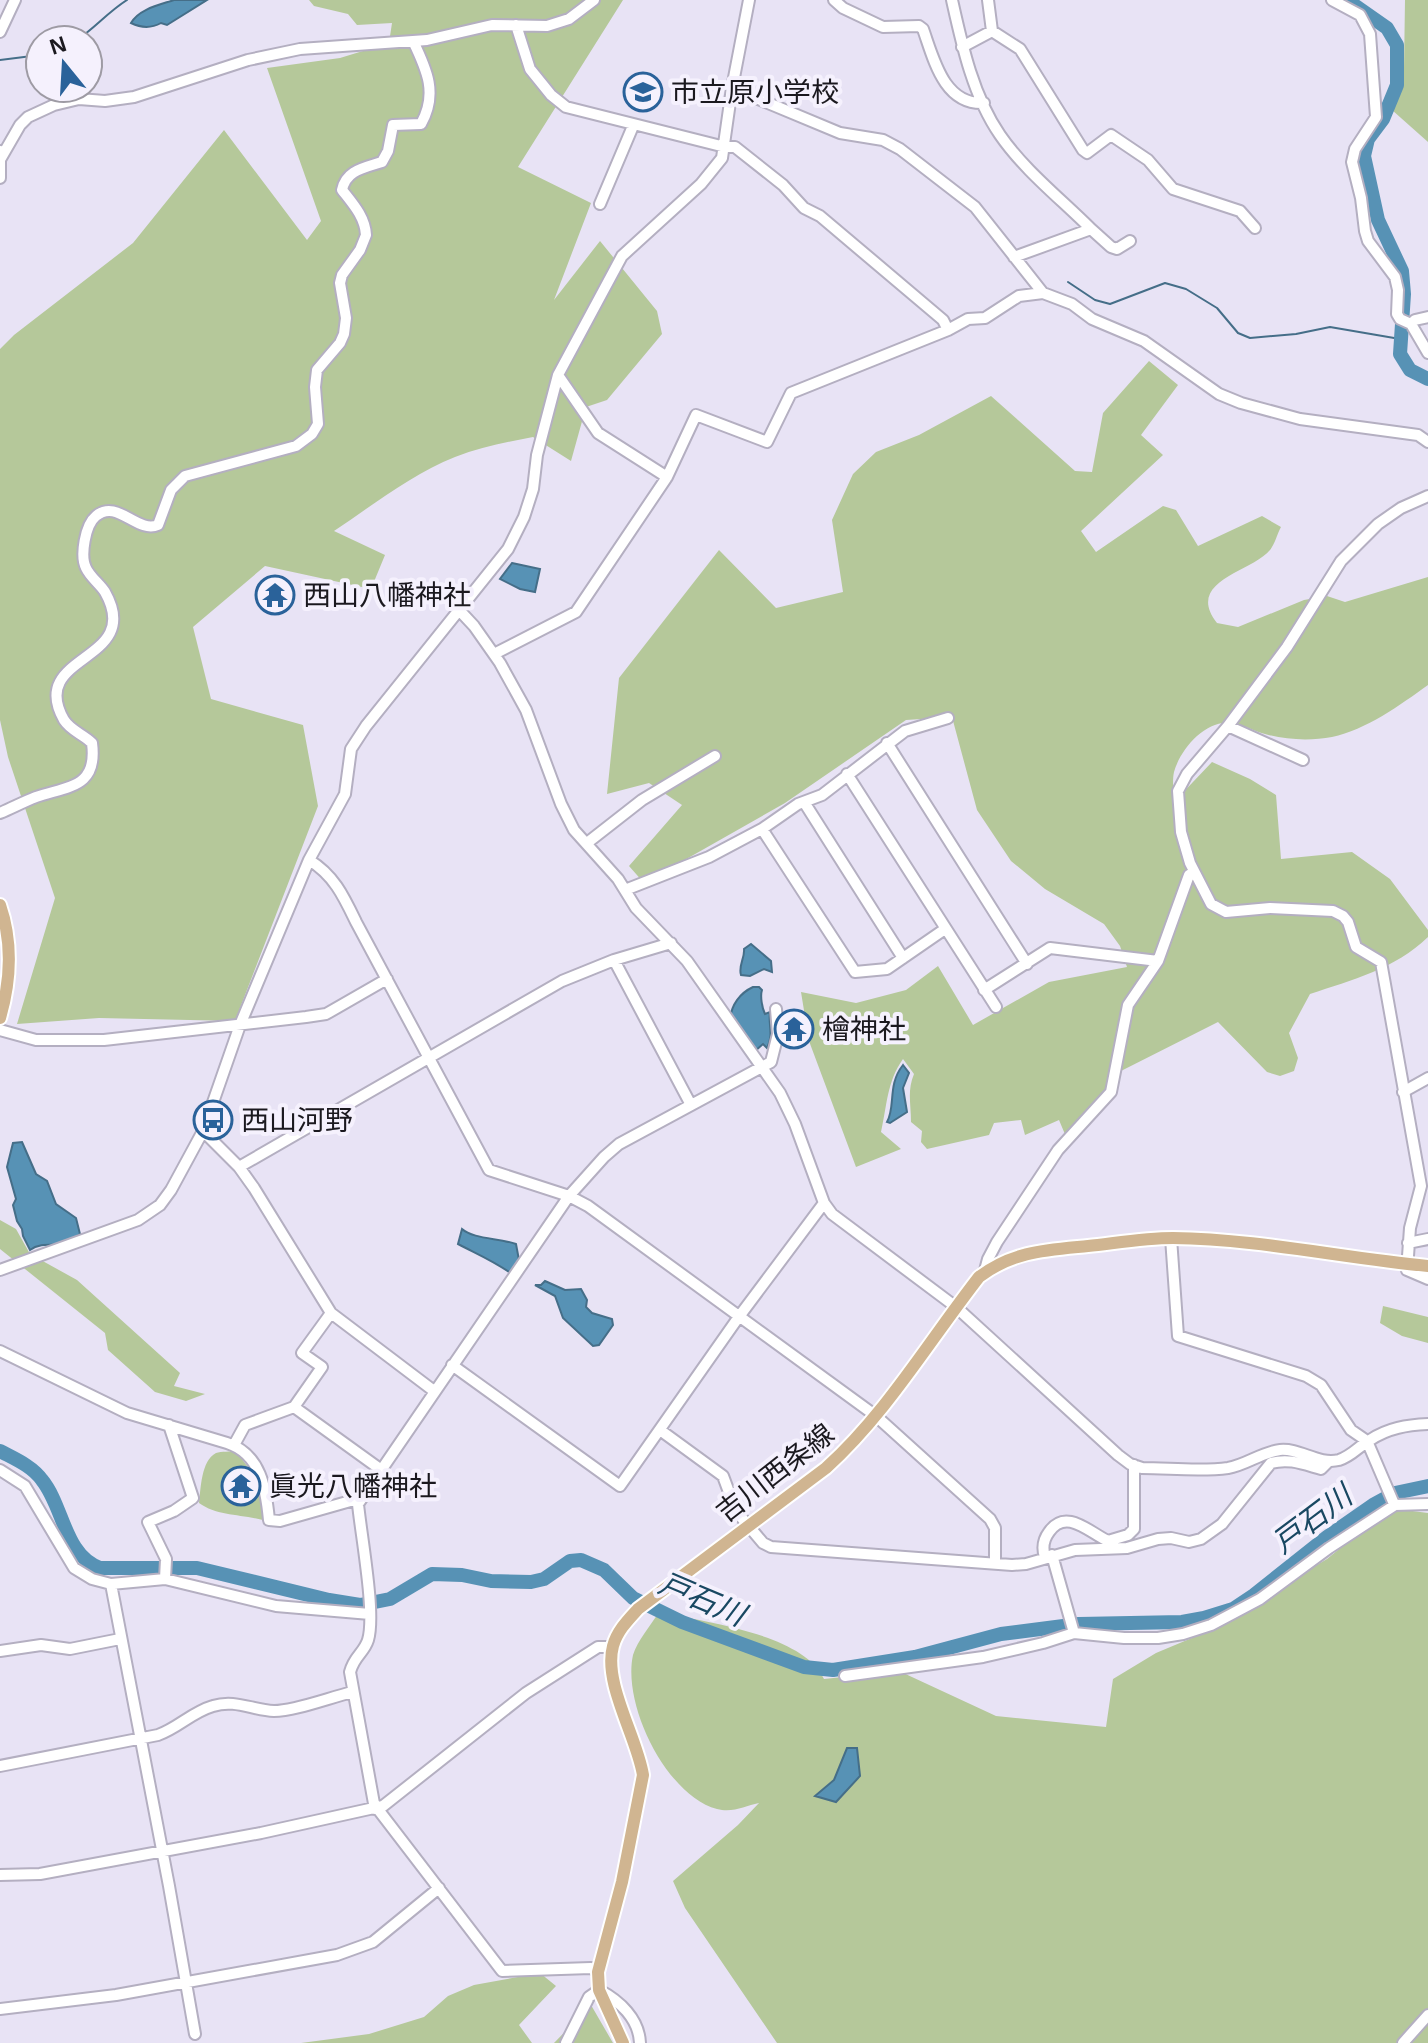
<svg xmlns="http://www.w3.org/2000/svg" width="1428" height="2043" viewBox="0 0 1428 2043" font-family="Arial,'Noto Sans JP',sans-serif">
  <style>
    .green { fill: #b5c89a }
    .water { fill: #5792b5; stroke: #456e88; stroke-width: 2 }
    .lines { fill: none; stroke-linecap: round; stroke-linejoin: round }
    .stream { stroke: #456e88; stroke-width: 2 }
    .river { stroke: #5792b5; stroke-width: 14 }
    .minor-casing { stroke: #b4afc1; stroke-width: 14 }
    .major-casing { stroke: #fff; stroke-width: 16 }
    .minor { stroke: #fff; stroke-width: 10 }
    .major { stroke: #d0b591; stroke-width: 12 }
    .labels { text-anchor: middle; dominant-baseline: central; stroke-width: 8; stroke-linejoin: round; paint-order: stroke }
    .poi-label { font-size: 28px; fill: #1b191f; stroke: #f5f1fd; text-anchor: start }
    .street-label { font-size: 28px; fill: #1b191f; stroke: #f5f1fd }
    .water-label { font-size: 30px; font-style: italic; fill: #194862; stroke: #f5f1fd }
  </style>
  <rect width="100%" height="100%" fill="#e8e3f5"/>
  <path class="green" d="M309,0H623L518,167L591,203L554,300L600,241L657,311L662,334L607,400L586,407L571,461L533,437C507,442 481,447 455,457C412,474 373,505 334,531L385,555L371,589L265,566L193,627L211,699L303,725L318,806L235,1021L99,1018L17,1024L55,898L8,757L0,720V349L14,335L133,243L224,130L307,240L321,221L267,68L340,58L389,43L392,23L357,25L348,14L314,6Z
    M1405,0H1428V142L1392,110L1399,97L1404,68Z
    M1149,361L1178,385L1141,435L1163,455L1081,531L1096,552L1163,506L1176,510L1198,546L1262,516L1281,527C1277,534 1275,544 1270,550C1252,572 1184,581 1217,623L1238,627L1304,600L1327,596L1345,602L1428,577V685C1400,705 1366,730 1332,737C1311,741 1285,740 1265,734C1254,731 1242,724 1230,723C1205,720 1180,750 1174,772C1172,781 1174,793 1173,803L1212,762L1250,779L1276,795L1281,859L1352,852L1390,879L1428,930V937C1395,969 1352,980 1310,994L1289,1033L1298,1058L1294,1071L1280,1076L1267,1072L1218,1022L1117,1073L1107,1098L1067,1139L1059,1120L1025,1135L1021,1120L994,1123L989,1135L927,1149L921,1142L922,1131L911,1122C911,1104 907,1091 914,1074L903,1059C887,1081 887,1106 881,1132L901,1149L856,1167L809,1041L801,992L856,1003L906,990L938,966L973,1025L1049,982L1127,967L1120,946L1104,924L1045,889L1011,861L977,810L952,717L906,720L785,803L644,883L629,866L682,805L649,783L607,794L619,678L719,550L776,608L843,592L832,520L853,474L876,452L919,435L991,396L1075,471L1092,472L1103,413Z
    M0,1220L16,1229L30,1254L77,1280L180,1373L174,1386L205,1394L186,1401L155,1392L108,1350L105,1333L0,1249Z
    M1383,1306L1428,1317V1343L1402,1336L1380,1323Z
    M236,1451L250,1470L262,1479L263,1520C240,1514 217,1516 199,1503C201,1488 201,1461 216,1453C221,1451 231,1452 236,1451Z
    M1389,1508L1428,1513V2043H777L685,1908L673,1881L738,1825L759,1803C745,1806 733,1813 717,1809C667,1796 622,1705 633,1655C637,1641 651,1625 659,1612C704,1622 804,1634 824,1679L899,1671L996,1716L1106,1727L1113,1679L1156,1653L1199,1635L1327,1559Z
    M540,1973L556,1986L519,2025L532,2043H301L369,2034L424,2017L448,1996L474,1985Z
    M591,2005L613,2043H554Z"/>
  <path class="water" d="M174,0H207L167,25L161,23C152,28 141,28 131,23C139,9 159,5 174,0Z
    M512,563L540,569L535,592L520,589L500,579Z
    M751,944L771,961L772,972L764,969L750,976L741,975C738,966 745,958 744,949Z
    M753,987H759L762,990C760,996 762,1008 765,1014L770,1012C768,1024 774,1035 767,1048L763,1044L755,1051L730,1020C731,1005 740,993 753,987Z
    M903,1065L909,1073L903,1088L907,1112L890,1123L887,1122C896,1106 887,1085 903,1065Z
    M22,1142L36,1174L47,1181L56,1204L76,1218L80,1234C74,1238 69,1243 62,1244C52,1245 39,1243 30,1250L23,1236L22,1229L17,1221L13,1205L16,1199L7,1167L13,1143Z
    M462,1229C473,1239 499,1238 516,1244L519,1260L512,1274C494,1261 477,1254 458,1244Z
    M545,1281L565,1290L581,1289L587,1300L586,1307L592,1313L612,1319L613,1325L599,1345L593,1346L563,1318L555,1296L535,1285H541Z
    M847,1748H857L860,1776L836,1802L815,1796L834,1780Z"/>
  <g class="lines">
    <path class="stream" d="M77,40C95,28 108,12 127,0
      M0,60L40,55
      M1068,282L1095,300L1110,304L1165,283L1186,289L1217,308L1238,333L1250,338L1296,334L1330,327L1400,339"/>
    <path class="river" d="M1347,0L1387,28L1397,45V85L1383,119L1368,139L1364,156L1378,220L1402,271L1404,294L1400,354L1410,370L1428,379
      M0,1451C15,1459 32,1466 42,1480C64,1507 64,1555 100,1568H197L329,1600L360,1605L390,1599L432,1574L462,1575L491,1581L531,1582L544,1579L570,1561L581,1560L604,1570L633,1598L682,1622L804,1667L833,1670L915,1657L1001,1634L1079,1624L1182,1622L1204,1618L1233,1609L1254,1595L1327,1537L1373,1505L1395,1493L1428,1486"/>
    <defs>
      <path id="minor" d="M834,0L843,8L883,27L919,26L923,29C934,60 944,105 984,103
        M952,0C962,45 973,96 1000,135C1024,170 1061,199 1091,229L1014,257
        M988,0L992,31
        M1332,0L1360,15L1370,34L1376,117L1355,149L1352,162L1361,198L1365,231L1368,241L1395,277L1398,290L1397,314L1400,319L1411,324L1428,353
        M516,25L530,69L551,95L566,107L725,147H735L783,185L804,208L820,216L943,320L948,330
        M0,32L15,0
        M962,47L992,31L1020,49L1083,150L1087,153L1111,135L1148,160L1173,189L1240,211L1255,228
        M732,88L840,133L883,140L900,149L975,207L1043,293L1072,304L1092,319L1144,341L1219,394L1241,403L1300,419L1418,435L1428,442
        M1,158L20,125L28,117L54,105L79,99L105,101L134,97L248,60L300,49L427,40L492,25L547,26L569,19L594,0
        M0,178V151
        M600,204L633,126
        M1091,229L1111,247L1117,249L1130,241
        M1411,324L1415,320L1428,317
        M558,375L598,433L667,477
        M1428,496L1401,508L1378,524L1341,561L1287,647L1228,726L1187,774L1178,791L1181,832L1190,863L1211,904L1226,912L1270,908L1333,911L1343,916L1348,922L1356,947L1381,962L1421,1186L1410,1228L1407,1270L1428,1279
        M460,611L474,626L500,663L526,710L561,804L574,830L618,879L636,908L687,961L780,1093L795,1124L824,1203L832,1214L956,1307L1118,1455L1130,1464L1142,1468C1169,1468 1200,1472 1228,1468C1246,1465 1262,1452 1280,1450C1300,1448 1318,1465 1339,1460C1352,1456 1359,1446 1370,1440C1388,1428 1407,1425 1428,1424
        M498,652L576,612L667,477L696,415L767,442L791,393L948,330L968,319L985,318L1019,296L1043,293
        M1228,726L1303,760
        M887,743L1027,964
        M847,774L996,1007
        M804,802L903,958
        M0,813C12,808 23,802 36,797C68,786 98,788 92,743C83,734 71,731 64,720C26,653 145,663 105,592C100,584 90,577 86,568C80,556 85,525 96,516C117,498 137,534 158,525L171,490L185,476L296,446L312,434L318,424L315,387L317,370L340,343L344,334L346,318L340,283L342,275L360,250L366,235C365,217 353,204 342,190C346,170 364,168 382,162L388,151L393,125L421,124C438,94 427,70 413,41
        M762,829L855,972L887,969L945,929
        M587,843L642,800L715,756
        M309,860C334,875 344,897 356,922L489,1170L569,1196L588,1206L876,1416L990,1519L995,1528V1564
        M625,890L709,857L762,829L798,804L822,795L905,731L948,718
        M614,960L691,1105
        M984,990L1050,948L1158,961
        M0,1030L36,1040H104L306,1017L326,1014L387,979
        M1403,1092L1428,1078
        M203,1131L239,1167L254,1188L331,1313L434,1391
        M239,1167L562,981L614,960L671,943
        M1171,1238L1178,1336L1306,1376L1321,1385L1351,1430L1367,1441L1394,1504
        M1408,1243L1428,1239
        M0,1270L138,1220L160,1205L171,1190L203,1131L240,1025L309,860L345,794L351,749L366,726L508,549L524,517L533,489L537,455L558,375L622,256L701,184L722,158L732,88L749,0
        M984,1274L988,1259L997,1242L1058,1150L1111,1092L1128,1005L1158,961L1189,875L1194,873
        M0,1351L127,1413L227,1443C261,1454 266,1489 269,1520L280,1521L361,1498
        M452,1365L620,1486L738,1318L824,1203
        M294,1407L380,1469
        M660,1430L723,1476L736,1511L763,1543L771,1547L1012,1565L1026,1564L1075,1550L1127,1548L1158,1539L1171,1538L1189,1542L1201,1539L1222,1524L1271,1463C1289,1458 1303,1464 1321,1469L1329,1461
        M234,1445L245,1425L294,1407L322,1367L302,1353L331,1313
        M0,1470L25,1486L74,1568L92,1579L111,1584L165,1579L276,1606L370,1614
        M1052,1555L1074,1633
        M1045,1557C1042,1548 1043,1540 1049,1532C1066,1507 1090,1533 1108,1541L1128,1535L1134,1529V1465
        M165,1579L166,1559L148,1522L174,1511L193,1498L169,1425
        M111,1584L169,1886L195,2034
        M0,1651L41,1645L70,1649L120,1639
        M845,1676L983,1657L1043,1643L1074,1633L1124,1638H1158L1183,1634L1211,1625L1260,1599L1329,1548L1395,1505L1428,1504
        M0,1766L158,1735C178,1728 192,1712 213,1706C235,1699 252,1710 274,1711C295,1711 331,1697 353,1692
        M377,1808L502,1971L591,1968L598,1972
        M375,1809L350,1672C354,1656 364,1653 368,1640C376,1614 361,1535 358,1504L569,1196L604,1157L619,1144L771,1062L778,1034L776,1009
        M0,1875L40,1874L261,1833L383,1806L526,1693L598,1647H612
        M0,2009L116,1995L337,1955L373,1942L439,1888
        M566,2043L589,1997L599,1990C620,2001 639,2019 640,2043
        M1403,2043L1428,2015"/>
      <path id="major" d="M0,905C13,943 11,980 0,1018
        M623,2043L599,1990L598,1972L622,1882L643,1775C637,1737 603,1683 613,1646C617,1631 628,1620 638,1609L826,1468C886,1414 929,1341 979,1277C1013,1251 1047,1250 1088,1246C1116,1243 1145,1238 1173,1238C1258,1239 1343,1258 1428,1266"/>
    </defs>
    <use href="#minor" class="minor-casing"/>
    <use href="#major" class="major-casing"/>
    <use href="#minor" class="minor"/>
    <use href="#major" class="major"/>
  </g>
  <defs>
    <symbol id="school-ring" viewBox="-11 -11 22 22"><circle r="9.5" fill="#f5f1fd" stroke="#2a629a" stroke-width="1.5"/><path d="M0-5L7-2L0 1L-7-2ZM-4 1L0 2.5L4 1V4Q0 6-4 4Z" fill="#2a629a"/></symbol>
    <symbol id="temple-ring" viewBox="-11 -11 22 22"><circle r="9.5" fill="#f5f1fd" stroke="#2a629a" stroke-width="1.5"/><path d="M0-6L5-2H3V0L6.5 2.5H4V6H1.5V3h-3V6H-4V2.5H-6.5L-3 0V-2H-5Z" fill="#2a629a"/></symbol>
    <symbol id="bus-ring" viewBox="-11 -11 22 22"><circle r="9.5" fill="#f5f1fd" stroke="#2a629a" stroke-width="1.5"/><path d="M-5-6H5V4H4V6H2V4H-2V6H-4V4H-5ZM-3.5-4V0h7V-4ZM-3.5 1.2v1.5H-2V1.2ZM2 1.2v1.5H3.5V1.2Z" fill="#2a629a"/></symbol>
  </defs>
  <g fill-rule="evenodd">
    <use href="#school-ring" x="621" y="70" width="44" height="44"/>
    <use href="#temple-ring" x="253" y="573" width="44" height="44"/>
    <use href="#temple-ring" x="772" y="1007" width="44" height="44"/>
    <use href="#bus-ring" x="191" y="1098" width="44" height="44"/>
    <use href="#temple-ring" x="219" y="1464" width="44" height="44"/>
  </g>
  <g class="labels">
    <g class="poi-label">
      <text x="671" y="92">市立原小学校</text>
      <text x="303" y="595">西山八幡神社</text>
      <text x="822" y="1029">檜神社</text>
      <text x="241" y="1120">西山河野</text>
      <text x="269" y="1486">眞光八幡神社</text>
    </g>
    <g class="street-label">
      <text transform="translate(775 1473) rotate(-38)">吉川西条線</text>
    </g>
    <g class="water-label">
      <text transform="translate(1312 1519) rotate(-37)">戸石川</text>
      <text transform="translate(702 1599) rotate(23)">戸石川</text>
    </g>
  </g>
  <g transform="translate(64 64) rotate(342)"><circle r="38" fill="#f5f1fd" stroke="#9e9ba4" stroke-width="2"/>
  <path d="M0-6L14 30L0 20L-14 30Z" fill="#2a629a"/>
  <text y="-12" font-size="22" font-weight="bold" text-anchor="middle" fill="#1b191f">N</text>
  </g>
</svg>
